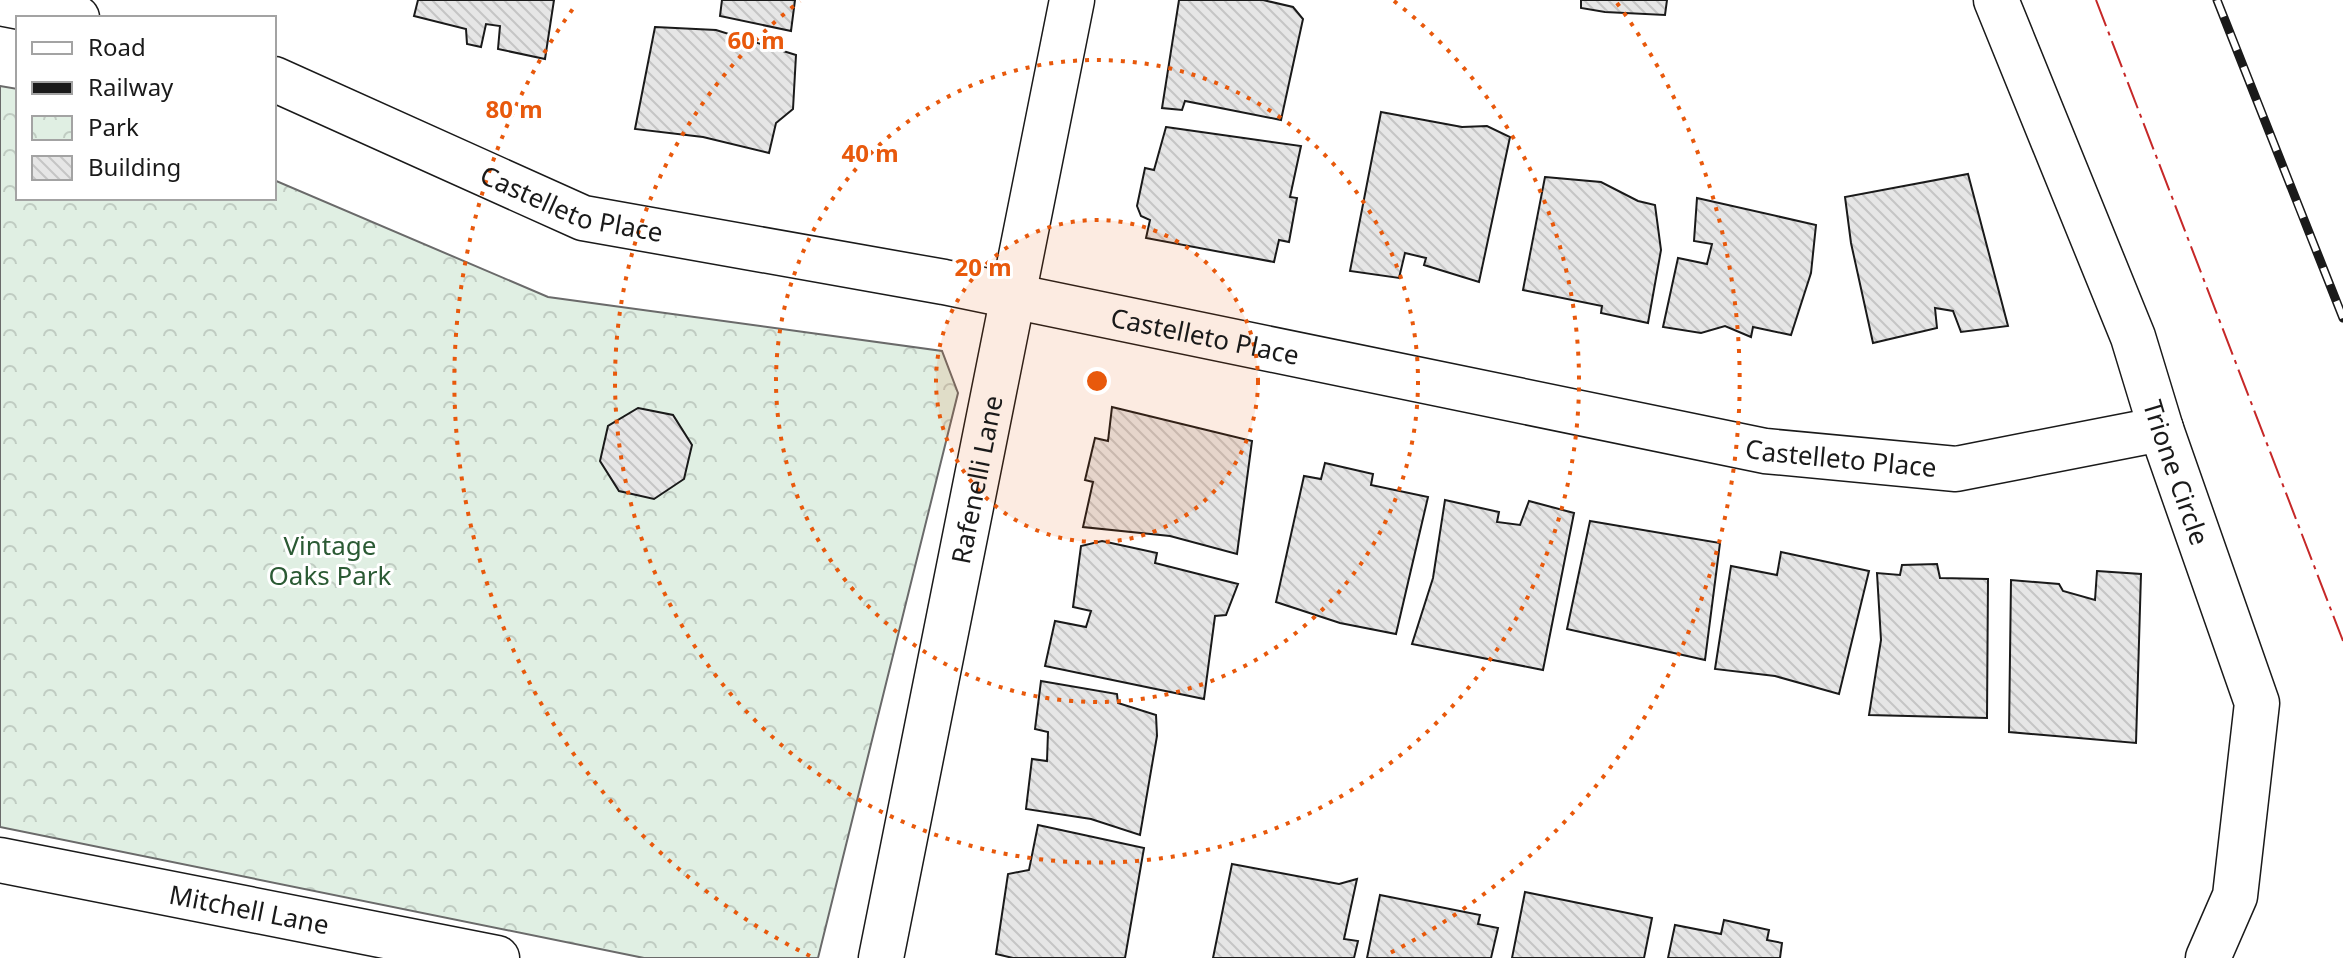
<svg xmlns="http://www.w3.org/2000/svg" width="2343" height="958" viewBox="0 0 2343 958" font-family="'Noto Sans',sans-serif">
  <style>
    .park { fill: url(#park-crowns); stroke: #6a6a6a; stroke-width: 2 }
    .building { fill: url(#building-back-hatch); stroke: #1a1a1a; stroke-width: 2 }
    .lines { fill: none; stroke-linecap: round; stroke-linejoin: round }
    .minor-casing { stroke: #1a1a1a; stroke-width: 47 }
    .minor { stroke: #fff; stroke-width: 44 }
    .rail-casing { stroke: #1a1a1a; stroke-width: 9 }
    .rail { stroke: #fff; stroke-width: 6; stroke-dasharray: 18; stroke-linecap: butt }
    .power { stroke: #c62828; stroke-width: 2; stroke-dasharray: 28 6 4 6; stroke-linecap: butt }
    .ring { fill: none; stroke: #e8590c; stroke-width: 4; stroke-dasharray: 4 8 }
    .labels { text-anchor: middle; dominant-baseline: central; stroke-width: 6; stroke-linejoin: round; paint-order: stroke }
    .street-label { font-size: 26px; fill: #1a1a1a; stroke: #fff }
    .park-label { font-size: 26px; fill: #2b5a34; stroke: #fff }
    .centre { fill: #e8590c; stroke: #fff; stroke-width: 4 }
    .ring-label { font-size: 24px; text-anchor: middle; font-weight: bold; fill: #e8590c; stroke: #fff; stroke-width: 6; stroke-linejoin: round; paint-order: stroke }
  </style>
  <defs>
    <pattern id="park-crowns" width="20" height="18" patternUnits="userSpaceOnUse" patternTransform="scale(2)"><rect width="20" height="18" fill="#e0efe3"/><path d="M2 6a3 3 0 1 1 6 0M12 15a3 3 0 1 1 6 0" fill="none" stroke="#c0ccc2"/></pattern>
    <pattern id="building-back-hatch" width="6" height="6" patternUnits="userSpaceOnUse" patternTransform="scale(2)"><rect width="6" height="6" fill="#e6e6e6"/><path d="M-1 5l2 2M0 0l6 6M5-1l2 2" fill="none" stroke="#c5c5c5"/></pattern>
  </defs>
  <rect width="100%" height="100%" fill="#fff"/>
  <path class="park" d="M0,86L18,89V198H274V180L548,297L942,351L958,393L818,958H644L0,827Z"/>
  <path class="building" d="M418,0H554L545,59L498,49L500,26L486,24L481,47L467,44L466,29L414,16Z
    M722,0H795L791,31L720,16Z
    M1179,0H1263L1293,7L1303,19L1281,120L1185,101L1182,110L1162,108Z
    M1581,0H1667L1665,15L1605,12L1581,8Z
    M655,27L716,30L796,55L793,109L776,123L769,153L703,137L635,129Z
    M1381,112L1462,127L1487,126L1510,137L1479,282L1424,265L1426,258L1405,253L1399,278L1350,271Z
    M1166,127L1301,146L1290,197L1297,198L1289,242L1279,240L1274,262L1146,238L1150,220L1141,216L1137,206L1145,168L1154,170Z
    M1968,174L2008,326L1961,332L1953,311L1935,308L1937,328L1873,343L1851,243L1845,197Z
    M1545,177L1601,182L1638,201L1655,205L1661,250L1648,323L1601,313L1602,306L1523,290Z
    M1697,198L1816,225L1811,273L1791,335L1753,327L1751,337L1725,326L1701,333L1663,327L1678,258L1707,264L1712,244L1694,241Z
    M1112,407L1252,441L1237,554L1170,536L1083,527L1093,482L1085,480L1095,438L1108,441Z
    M638,408L673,415L692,445L684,479L654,499L619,491L600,461L608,426Z
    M1325,463L1373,474L1371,485L1428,497L1396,634L1340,623L1276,602L1304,476L1321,479Z
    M1445,500L1499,512L1497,522L1520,525L1529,501L1574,513L1543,670L1412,644L1433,578Z
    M1590,521L1720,543L1705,660L1567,629Z
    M1102,541L1157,553L1155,563L1238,584L1226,615L1215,616L1204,699L1045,666L1055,621L1086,627L1091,611L1073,607L1081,546Z
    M1781,552L1869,571L1839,694L1775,676L1715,669L1731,566L1777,575Z
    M1937,564L1940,578L1988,579L1987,718L1869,715L1881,640L1877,573L1900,575L1902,565Z
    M2097,571L2141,574L2136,743L2009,732L2011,580L2059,584L2063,591L2095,600Z
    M1041,681L1117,694L1118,703L1156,715L1157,736L1140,835L1091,819L1026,809L1032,759L1047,761L1048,732L1035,729Z
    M1038,825L1144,848L1125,958H1013L996,954L1008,874L1029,870Z
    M1232,864L1339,884L1357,879L1344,939L1358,941L1354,958H1213Z
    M1525,892L1652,918L1644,958H1512Z
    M1380,895L1480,915L1478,924L1498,928L1491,958H1367Z
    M1724,920L1769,930L1767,940L1782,943L1780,958H1668L1675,925L1721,934Z"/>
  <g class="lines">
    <defs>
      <g id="minor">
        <path id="s1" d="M1996,0L2133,337L2161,429L2257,703L2235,896L2208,958"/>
        <path d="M0,3L77,18"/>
        <path id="s2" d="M274,79L583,218L944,282L1765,451L1956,469L2161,429"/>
        <path id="s3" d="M0,860L497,958"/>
        <path id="s4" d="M881,958L1072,0"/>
      </g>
    </defs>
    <use href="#minor" class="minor-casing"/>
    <use href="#minor" class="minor"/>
    <defs>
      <path id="rail" d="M2217,0L2343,318"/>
    </defs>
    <use href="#rail" class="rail-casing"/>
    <use href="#rail" class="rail"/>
    <path class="power" d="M2096,0L2343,641"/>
  </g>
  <circle cx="1097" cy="381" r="161" fill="#e8590c" fill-opacity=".12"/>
  <g class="ring">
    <circle cx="1097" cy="381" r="161"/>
    <circle cx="1097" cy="381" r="321"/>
    <path d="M1394 1A482 482 0 1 1 800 1"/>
    <path d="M810 956A643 643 0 0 1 577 3M1617 3A643 643 0 0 1 1384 956"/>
  </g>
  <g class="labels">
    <g class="street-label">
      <text stroke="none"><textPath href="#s2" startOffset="324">Castelleto Place</textPath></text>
      <text stroke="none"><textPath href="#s2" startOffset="972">Castelleto Place</textPath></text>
      <text stroke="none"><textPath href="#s2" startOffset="1620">Castelleto Place</textPath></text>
      <text stroke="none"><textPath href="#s1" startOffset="506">Trione Circle</textPath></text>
      <text stroke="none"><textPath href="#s4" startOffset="488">Rafenelli Lane</textPath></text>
      <text stroke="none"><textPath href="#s3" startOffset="254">Mitchell Lane</textPath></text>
    </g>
    <g class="park-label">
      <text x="330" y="545">Vintage<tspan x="330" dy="30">Oaks Park</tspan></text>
    </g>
  </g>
  <circle cx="1097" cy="381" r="12" class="centre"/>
  <g class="ring-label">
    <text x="756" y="49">60 m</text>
    <text x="514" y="118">80 m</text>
    <text x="870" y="162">40 m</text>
    <text x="983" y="276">20 m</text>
  </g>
  <rect x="16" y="16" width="260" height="184" fill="#ffffff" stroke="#a3a3a3" stroke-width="2"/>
  <rect x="32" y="42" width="40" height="12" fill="#ffffff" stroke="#a3a3a3" stroke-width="2"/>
  <text x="88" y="56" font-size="24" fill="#1a1a1a">Road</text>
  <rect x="32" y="82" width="40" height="12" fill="#1a1a1a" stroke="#a3a3a3" stroke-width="2"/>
  <text x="88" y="96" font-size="24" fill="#1a1a1a">Railway</text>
  <rect x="32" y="116" width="40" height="24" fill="url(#park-crowns)" stroke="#a3a3a3" stroke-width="2"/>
  <text x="88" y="136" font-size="24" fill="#1a1a1a">Park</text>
  <rect x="32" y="156" width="40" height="24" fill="url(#building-back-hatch)" stroke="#a3a3a3" stroke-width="2"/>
  <text x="88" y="176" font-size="24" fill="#1a1a1a">Building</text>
</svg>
